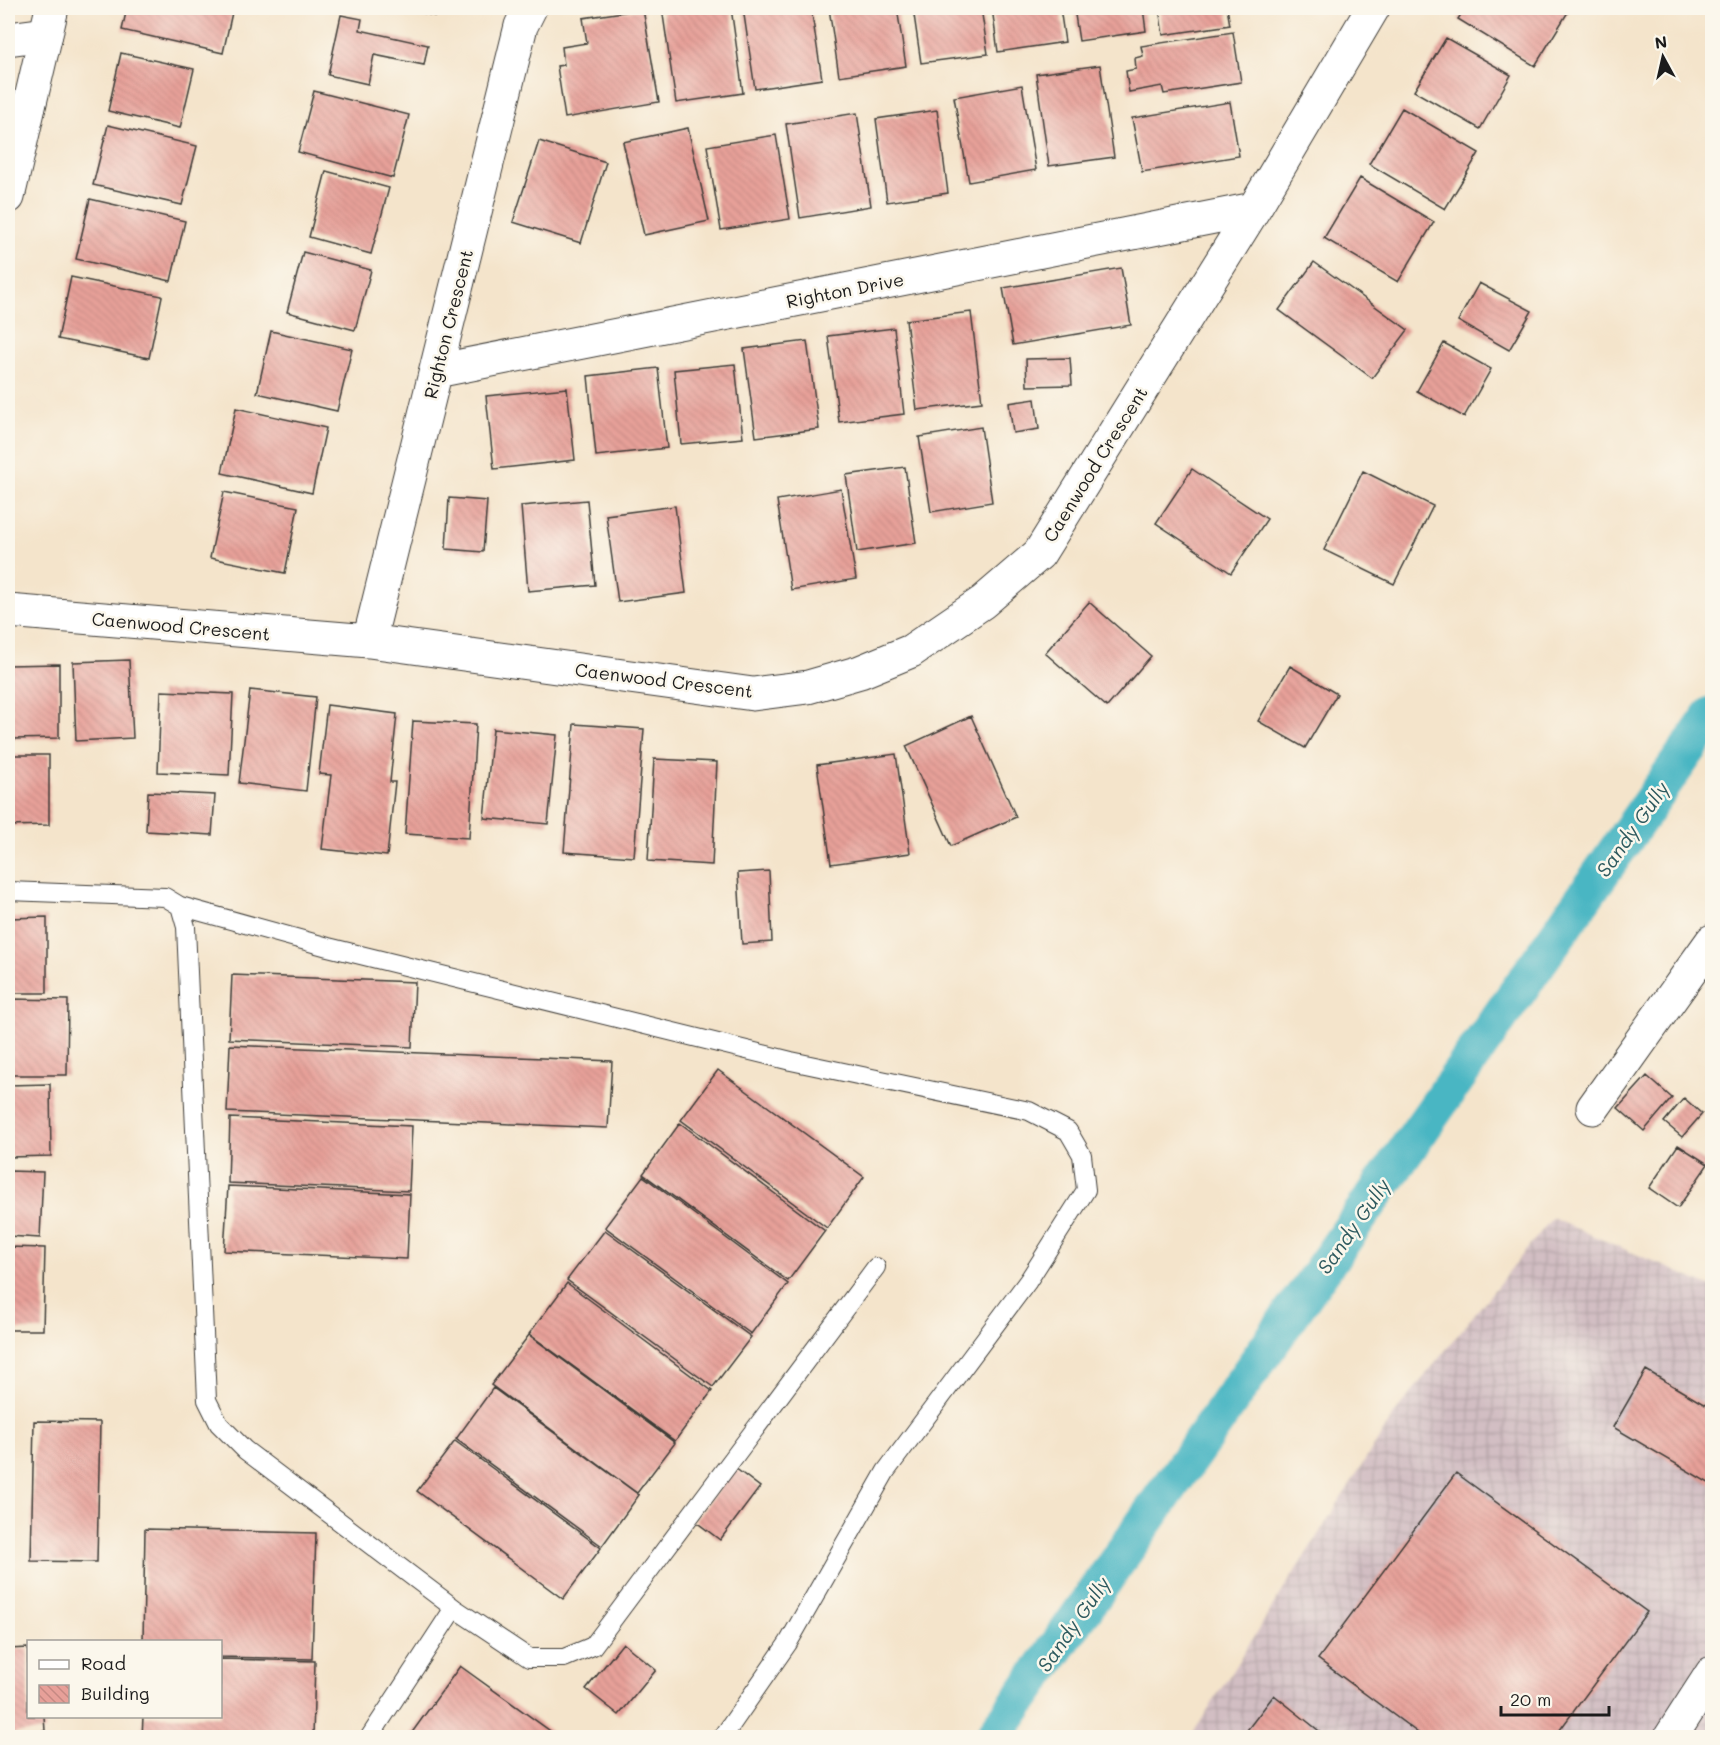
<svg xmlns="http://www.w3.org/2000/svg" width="1720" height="1745" viewBox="0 0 1720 1745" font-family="Mali,sans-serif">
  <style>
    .industrial { fill: url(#industrial-grid) }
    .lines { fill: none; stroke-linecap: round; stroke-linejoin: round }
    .canal { stroke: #49b6c3; stroke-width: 38 }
    .building { fill: url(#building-back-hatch) }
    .service-casing { stroke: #3c3a36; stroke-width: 20 }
    .minor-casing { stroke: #3c3a36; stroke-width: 35 }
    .tertiary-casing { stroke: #3c3a36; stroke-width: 35 }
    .service { stroke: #fff; stroke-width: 18 }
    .minor { stroke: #fff; stroke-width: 33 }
    .tertiary { stroke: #fff; stroke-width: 33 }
    .labels { text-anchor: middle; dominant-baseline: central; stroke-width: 5; stroke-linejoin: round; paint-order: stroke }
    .street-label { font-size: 18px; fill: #1c1c1c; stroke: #fbf7ec }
    .water-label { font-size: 20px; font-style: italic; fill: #2e5a5f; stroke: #fbf7ec }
  </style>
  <defs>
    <pattern id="industrial-grid" width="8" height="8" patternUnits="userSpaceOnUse" patternTransform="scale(1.5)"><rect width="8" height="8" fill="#d2bec3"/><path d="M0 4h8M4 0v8" fill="none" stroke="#b4a3a7"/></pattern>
    <pattern id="building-back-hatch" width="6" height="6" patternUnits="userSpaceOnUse" patternTransform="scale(1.5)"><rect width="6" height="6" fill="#e7a099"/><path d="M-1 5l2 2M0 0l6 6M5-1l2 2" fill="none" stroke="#c68983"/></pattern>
  </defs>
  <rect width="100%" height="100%" fill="#fbf7ec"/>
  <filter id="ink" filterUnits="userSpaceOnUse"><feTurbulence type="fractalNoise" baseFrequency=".0167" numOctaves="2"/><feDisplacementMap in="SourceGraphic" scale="12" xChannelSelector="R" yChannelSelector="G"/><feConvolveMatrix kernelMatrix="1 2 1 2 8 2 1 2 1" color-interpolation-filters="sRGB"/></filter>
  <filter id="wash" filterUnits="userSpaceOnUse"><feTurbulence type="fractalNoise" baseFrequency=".008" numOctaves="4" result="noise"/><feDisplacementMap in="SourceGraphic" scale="24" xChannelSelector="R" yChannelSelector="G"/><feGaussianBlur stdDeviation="1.35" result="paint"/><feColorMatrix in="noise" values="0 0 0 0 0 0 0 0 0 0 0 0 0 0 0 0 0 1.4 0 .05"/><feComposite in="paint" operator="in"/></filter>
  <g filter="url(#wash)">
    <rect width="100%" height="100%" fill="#f4e4cb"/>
    <path class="industrial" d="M1552,1218L1712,1287V1737L1190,1738L1395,1413Z"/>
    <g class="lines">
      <path class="canal" d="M993,1738L1712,715"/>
    </g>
    <g id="blocks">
      <path class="building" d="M127,8H233L223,53L122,30Z
        M402,8H437L435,16Z
        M662,8H731L743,93L676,103Z
        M743,8H811L822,79L755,89Z
        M829,8H897L906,66L839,76Z
        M913,8H981L988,54L921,63Z
        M992,8H1060L1065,42L998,52Z
        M1074,8H1143L1146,31L1079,41Z
        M1159,8H1227L1230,25L1163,35Z
        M1465,8H1561L1568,12L1535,66L1458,19Z
        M643,9L659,102L565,118L557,66L564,65L562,47L587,43L583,18Z
        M341,15L362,19L360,30L428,45L424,65L374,55L368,84L328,75Z
        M1233,32L1241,82L1164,94L1162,86L1129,92L1126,71L1136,69L1135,58L1143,56L1141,46Z
        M1446,38L1511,75L1480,129L1414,91Z
        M121,53L194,69L180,128L108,111Z
        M1100,65L1114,157L1049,166L1036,74Z
        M1022,85L1036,170L969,182L954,97Z
        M314,91L409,115L393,178L298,152Z
        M1230,102L1239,156L1142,172L1132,118Z
        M1402,108L1479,153L1445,209L1369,164Z
        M937,110L948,193L887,202L876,119Z
        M857,113L871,206L800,218L786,124Z
        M108,125L197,146L182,205L93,185Z
        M688,128L709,221L644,235L623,142Z
        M776,135L790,219L721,230L707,146Z
        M539,141L606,162L581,243L513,222Z
        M326,171L389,188L371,254L309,237Z
        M1360,178L1434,222L1398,282L1324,238Z
        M90,199L185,221L171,281L76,259Z
        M303,252L371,270L355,330L287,312Z
        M1314,262L1408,330L1372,378L1279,310Z
        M1121,268L1131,325L1013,345L1003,288Z
        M71,277L162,296L149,358L58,339Z
        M1479,283L1532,311L1509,350L1458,321Z
        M971,312L982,402L917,410L906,320Z
        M894,328L904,414L839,422L828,336Z
        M271,331L352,349L337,411L257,393Z
        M807,341L819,429L756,437L744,349Z
        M1444,343L1491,369L1464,417L1417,391Z
        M1070,358L1072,385L1027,386L1026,359Z
        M735,364L743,438L681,444L674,370Z
        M658,368L667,448L596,456L588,376Z
        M567,388L575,460L494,469L486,396Z
        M1035,399L1039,429L1013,433L1009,403Z
        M236,408L326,428L312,493L222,473Z
        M981,427L992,502L931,512L919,437Z
        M905,467L916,543L857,552L846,475Z
        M1192,469L1267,519L1231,573L1156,523Z
        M1363,471L1433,506L1394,584L1324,550Z
        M841,489L856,579L791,590L777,500Z
        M224,492L298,507L285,573L210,558Z
        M449,498L487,501L483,552L446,549Z
        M587,500L595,585L528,591L521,506Z
        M675,506L686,593L618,602L606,515Z
        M1089,602L1151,656L1107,707L1045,653Z
        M129,660L133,738L76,741L73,662Z
        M59,664V738L12,739V707H8V665Z
        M1290,666L1337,694L1305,748L1258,721Z
        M250,690L316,697L306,791L239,783Z
        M161,691L233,694L229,775L158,772Z
        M327,705L397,714L390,782H395L387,856L322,849L331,775L319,774Z
        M971,716L1016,817L951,846L906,746Z
        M413,721L476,724L469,838L405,834Z
        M574,724L644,729L634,857L564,852Z
        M493,729L557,735L548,824L484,818Z
        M896,754L910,853L831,864L817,765Z
        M8,755H49V825L8,826Z
        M654,759L717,762L712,865L648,861Z
        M148,792L215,795L212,835L146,831Z
        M769,871L772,942L742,944L738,873Z
        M47,917V993H8V918Z
        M232,975L415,982L412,1047L229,1039Z
        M8,999L68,1000L67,1075H8Z
        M230,1045L612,1061L608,1128L227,1112Z
        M718,1070L864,1177L827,1228L681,1120Z
        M1647,1076L1672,1098L1644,1131L1618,1108Z
        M50,1084L51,1156L8,1157V1085Z
        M1684,1098L1702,1114L1682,1137L1664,1122Z
        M230,1118L412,1126L409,1191L228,1183Z
        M680,1123L825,1231L788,1281L643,1174Z
        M1678,1145L1708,1164L1678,1208L1649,1188Z
        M8,1171L43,1172L40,1238L8,1236Z
        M643,1176L788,1284L751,1334L605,1227Z
        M228,1186L410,1194L407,1259L224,1251Z
        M605,1230L751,1337L713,1387L567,1280Z
        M8,1247L45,1248L43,1330H8Z
        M567,1283L712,1391L675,1441L529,1334Z
        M529,1335L675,1443L637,1493L491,1385Z
        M1646,1370L1712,1409V1485L1613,1427Z
        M493,1388L639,1495L602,1546L456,1439Z
        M34,1421L100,1422L97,1562L31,1561Z
        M455,1441L601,1548L563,1599L417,1491Z
        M735,1468L760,1487L720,1540L695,1521Z
        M1456,1473L1647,1612L1554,1738H1425L1318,1659Z
        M145,1529L316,1533L312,1659L220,1657V1642H143Z
        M623,1643L656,1670L619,1715L586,1689Z
        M28,1648V1716H44L45,1731L8,1734V1649Z
        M220,1659L315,1661L313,1738H142L143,1716H220Z
        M460,1666L560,1738H408Z
        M1274,1695L1328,1738H1241Z"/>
    </g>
  </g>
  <g filter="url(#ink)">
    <use href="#blocks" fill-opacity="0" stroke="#3c3a36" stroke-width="1.5"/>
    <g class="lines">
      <defs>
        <path id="service" d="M8,891L165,897L180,906L186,927L207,1400L219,1424L245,1450L454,1608L529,1658H564L593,1646L876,1267
          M180,906L328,947L791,1061L1029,1111L1068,1131L1082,1155L1086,1190L1028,1281L886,1471L788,1643L722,1738
          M369,1738L454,1608"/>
        <path id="minor" d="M8,39L46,34
          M436,371L1254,209
          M8,611L369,641L753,694L808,687L860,672L911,651L983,602L1039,554L1254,209L1373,8
          M369,641L521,26L530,8
          M1593,1108L1712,941
          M1670,1738L1712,1673"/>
        <path id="tertiary" d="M8,197L52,8"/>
      </defs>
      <use href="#service" class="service-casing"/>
      <use href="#minor" class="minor-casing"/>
      <use href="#tertiary" class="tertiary-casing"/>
      <use href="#service" class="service"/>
      <use href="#minor" class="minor"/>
      <use href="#tertiary" class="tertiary"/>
    </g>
  </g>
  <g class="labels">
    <g class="street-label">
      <text transform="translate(845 290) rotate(-11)">Righton Drive</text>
      <text transform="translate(448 324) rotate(-76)">Righton Crescent</text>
      <text transform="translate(1095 464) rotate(-58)">Caenwood Crescent</text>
      <text transform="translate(181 626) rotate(5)">Caenwood Crescent</text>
      <text transform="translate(664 680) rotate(7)">Caenwood Crescent</text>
    </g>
    <g class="water-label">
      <text transform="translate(1632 829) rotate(-55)">Sandy Gully</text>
      <text transform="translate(1353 1226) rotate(-55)">Sandy Gully</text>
      <text transform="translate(1073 1624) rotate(-55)">Sandy Gully</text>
    </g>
  </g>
  <rect width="1720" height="1745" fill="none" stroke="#fbf7ec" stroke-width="30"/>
  <rect x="27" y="1640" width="195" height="78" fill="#fbf7ec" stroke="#a29f99" stroke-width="1.5"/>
  <rect x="39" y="1660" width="30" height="9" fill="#ffffff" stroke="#a29f99" stroke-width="1.5"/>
  <text x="81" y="1670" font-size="18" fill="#1c1c1c">Road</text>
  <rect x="39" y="1685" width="30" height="18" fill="url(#building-back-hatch)" stroke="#a29f99" stroke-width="1.5"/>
  <text x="81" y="1700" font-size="18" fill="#1c1c1c">Building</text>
  <g transform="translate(1663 57) rotate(352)" stroke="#fbf7ec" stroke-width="4.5" paint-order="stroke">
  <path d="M0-4.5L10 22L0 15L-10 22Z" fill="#1c1c1c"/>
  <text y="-9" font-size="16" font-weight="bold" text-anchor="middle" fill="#1c1c1c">N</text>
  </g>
  <path d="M1501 1706v9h108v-9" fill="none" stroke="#1c1c1c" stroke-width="3"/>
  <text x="1510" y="1706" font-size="18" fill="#1c1c1c" stroke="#fbf7ec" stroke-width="4.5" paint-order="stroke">20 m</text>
</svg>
